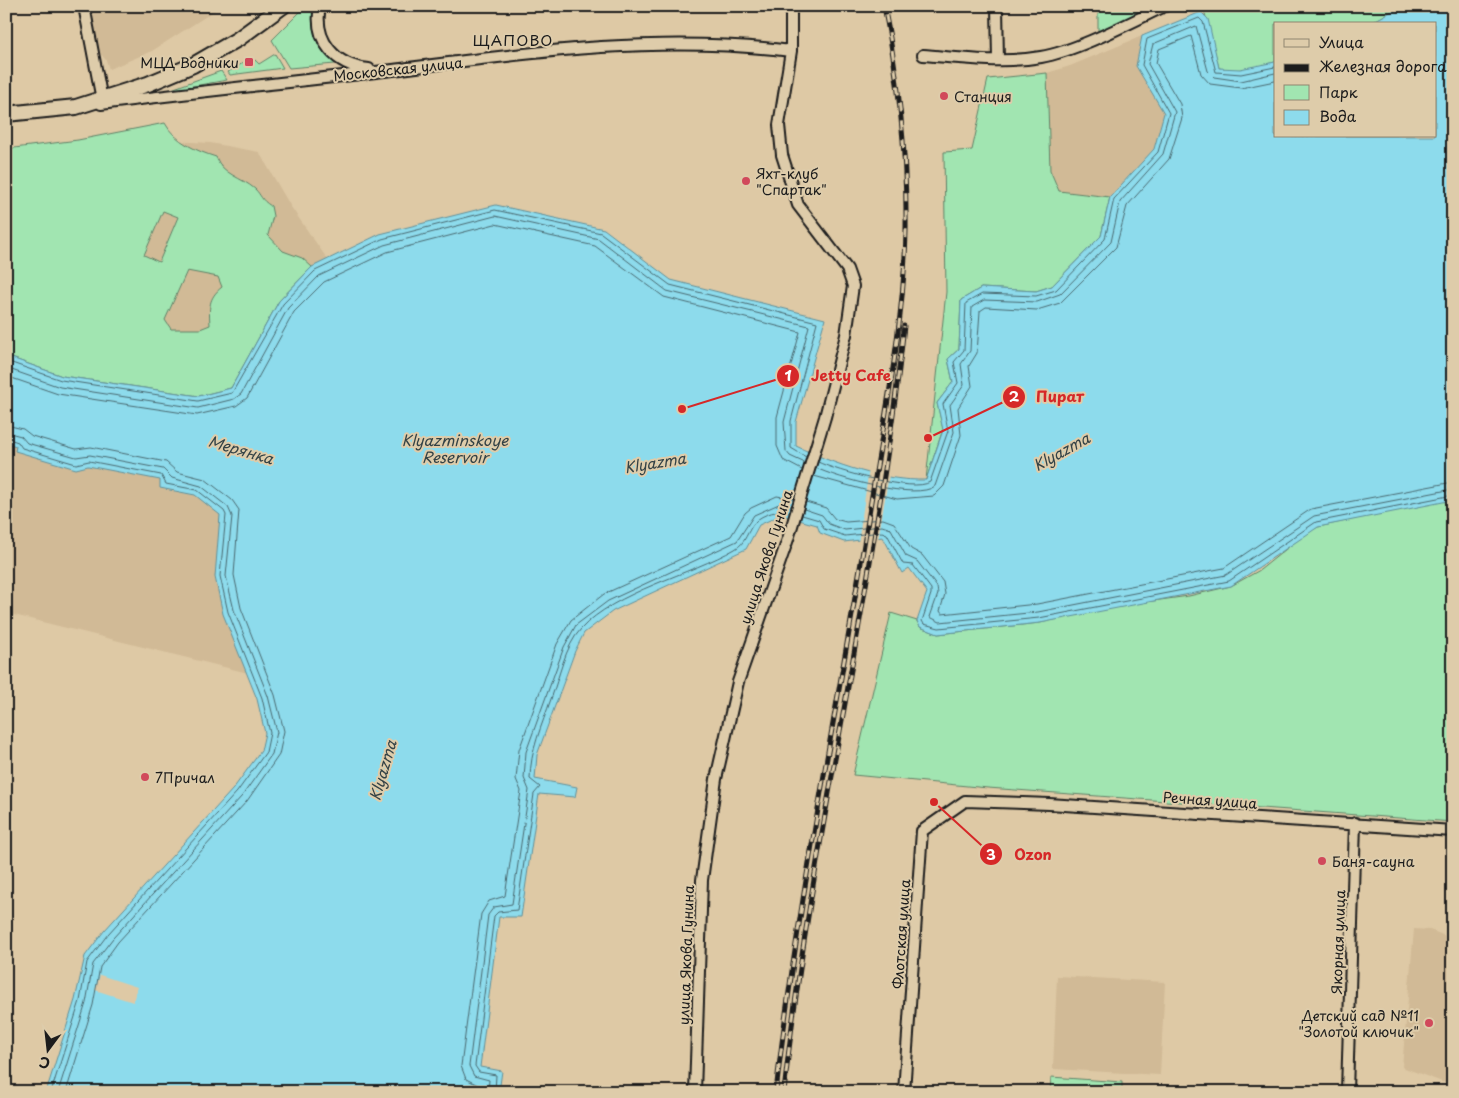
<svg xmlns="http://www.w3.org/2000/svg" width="1459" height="1098" viewBox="0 0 1459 1098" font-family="'Playpen Sans',sans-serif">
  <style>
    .built { fill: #d1ba96 }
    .green { fill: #a1e5b1; stroke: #5e8066; fill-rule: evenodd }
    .water { fill: #8ddbec; stroke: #608f99 }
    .pier { fill: #dec9a5 }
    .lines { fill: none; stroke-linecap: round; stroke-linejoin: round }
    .shore { stroke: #49686f; stroke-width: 1 }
    .minor-casing { stroke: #1c1c1c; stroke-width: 14 }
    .major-casing { stroke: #1c1c1c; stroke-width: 18 }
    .minor { stroke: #deccaa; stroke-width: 10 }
    .major { stroke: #deccaa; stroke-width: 14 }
    .rail-casing { stroke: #1c1c1c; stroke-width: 5 }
    .rail { stroke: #deccaa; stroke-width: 3; stroke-dasharray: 9; stroke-linecap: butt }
    .poi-dot { fill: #d1495b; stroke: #deccaa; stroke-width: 2 }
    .labels { text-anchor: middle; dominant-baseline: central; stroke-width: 4; stroke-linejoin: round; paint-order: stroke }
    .poi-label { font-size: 14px; fill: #1c1c1c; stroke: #deccaa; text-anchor: start }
    .street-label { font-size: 14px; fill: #1c1c1c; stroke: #deccaa }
    .neighbourhood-label { font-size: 15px; letter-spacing: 1px; fill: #1c1c1c; stroke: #deccaa }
    .water-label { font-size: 15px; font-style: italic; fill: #334246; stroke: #deccaa }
    .leader { fill: none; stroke: #d62828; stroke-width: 2 }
    .callout-dot { fill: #d62828; stroke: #deccaa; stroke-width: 2 }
    .mark-label { font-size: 15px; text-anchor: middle; font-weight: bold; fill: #fff }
    .callout-label { font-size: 15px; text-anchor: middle; font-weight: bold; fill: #d62828; stroke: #deccaa; stroke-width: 4; stroke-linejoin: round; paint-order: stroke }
  </style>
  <rect width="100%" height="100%" fill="#dec9a5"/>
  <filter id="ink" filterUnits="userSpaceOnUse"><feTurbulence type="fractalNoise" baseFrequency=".02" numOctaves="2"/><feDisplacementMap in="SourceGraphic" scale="10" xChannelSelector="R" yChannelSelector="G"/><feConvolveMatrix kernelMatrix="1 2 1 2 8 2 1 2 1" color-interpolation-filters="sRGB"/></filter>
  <g filter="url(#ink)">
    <path class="built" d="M89,6H222L152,51L109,69L106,60L98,51Z
      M1142,36L1136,66L1164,113L1154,149L1110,197L1059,191L1050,170L1047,73L1070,66Z
      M174,141L210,143L259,152L291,207L328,260L371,301L81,379Z
      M6,443L16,447V450L76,469L88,466L160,480V488L195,495L221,515L215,577L223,614L248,673L6,613Z
      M1414,929L1430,930L1453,939V1086L1402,1067Z
      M1057,976L1165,982L1160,1075L1053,1069Z"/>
    <path class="green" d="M316,6C308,31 317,47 335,64L289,68L272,40L305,7Z
      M1098,6H1165L1098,36Z
      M1203,6H1401L1369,24H1275V62C1257,66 1237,73 1219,68Z
      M275,54L283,68L230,75L228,72L243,63L247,66L255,60L259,64Z
      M221,71L227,80L166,91Z
      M1047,73L1050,170L1059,191L1110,197L1101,236L1052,286L1036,291L981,288L961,300L959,349L948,359L953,382L937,403L943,429L926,480L946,292L944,152L972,150L988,79Z
      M165,123C175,142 197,151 216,157C223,175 241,177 255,189C262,196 260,199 271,206L273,216L268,235L283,251L302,258L312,267L279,301L231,388L199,396L62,376L6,356V149L78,140ZM163,211L178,217L159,262L144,255ZM187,271L218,277L222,287C208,298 209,308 210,325L200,329H171L165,320Z
      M1453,498V822L988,788L853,775L891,613L917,621L920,627L938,634L1040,623L1117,606L1189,596L1231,586L1260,570L1306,533L1318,527Z
      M1051,1077L1122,1082V1092H1050Z"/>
    <path class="water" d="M1401,6H1453V500L1318,527L1231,586L1040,623L938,634L920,627L917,621L927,592L909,568L902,573L883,537L844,542L820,533L817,525L781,515L759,525L746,549L613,611L584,633L575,651L537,755L535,779L577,787L575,797L539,794L521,917H499L480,1067L502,1071L499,1092H46L75,1000L85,956L104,931L233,789L261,751L265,733L257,699L223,614L215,577L220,515L195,495L160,488V480L88,466L76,469L15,451L16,446L6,443V356L62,376L199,396L231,388L279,301L312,267L380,234L496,205L604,229L671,280L825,319L796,422V446C836,465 882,481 926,480L943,430L937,403L953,382L948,359L959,349L961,300L981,288L1036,291L1052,286L1101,236L1110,197L1154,149L1164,113L1136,66L1142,36L1201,12L1208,19L1219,68L1240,69L1275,62V136H1435V24H1369Z"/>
    <path class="pier" d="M869,469L889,475L878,540L858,543Z
      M100,975L137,987L133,1002L95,990Z"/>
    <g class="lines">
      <path class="shore" d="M6,361L61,380L198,401L232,393L283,304L315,271L382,239L495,210L601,233L670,285L817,322L791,421V448L806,457
        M6,368L60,387L198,408L234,399L241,394L288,308L319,276L384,245L495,216L599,239L667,291L809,326L784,422L786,451L790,456L805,463
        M6,376L58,394L197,415L236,406L247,398L294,312L324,282L387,252L495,224L595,246L664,297L800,332L777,417V446L783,460L802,470
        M6,425L23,429L32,436L76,449L91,447L166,462L177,472L205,479L232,500L239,510L234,575L241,608L275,695L284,731L279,755L247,801L118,942L100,967L93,1005L66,1092
        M6,432L21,436L27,443L76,457L90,455L163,469L172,478L201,486L228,507L232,516L226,576L234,610L268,696L277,732L272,754L242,796L113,938L93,964L86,1003L58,1092
        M6,438L18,442L22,448L76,464L89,461L161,475L166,484L197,490L224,511L226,515L220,576L228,612L262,698L270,733L266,752L237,792L108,934L87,962L80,1001L51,1092
        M818,462C836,471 914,493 930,482L948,431L943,404L958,383L954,362L964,350L966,303L982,294L1036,296L1056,290L1105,239L1114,199L1158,152L1169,113L1142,65L1147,39L1199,18L1203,22L1216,72L1241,74L1275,67
        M816,468C836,478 918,501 935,486L954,432L950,405L964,385L961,364L970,351L972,307L984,300L1037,302L1060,294L1111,242L1120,202L1163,154L1175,112L1148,64L1153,44L1196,26L1208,71L1214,77L1241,81L1275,73
        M814,476L897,499L934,496L944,486L961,435L958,408L972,386L969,366L977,353L980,311L986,307L1037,310L1060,303L1116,247L1127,206L1169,159L1182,118L1180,104L1156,63L1159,49L1191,36L1201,74L1210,84L1241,88L1275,81
        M806,502L826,508L835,519L846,522L883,519L894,523L911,549L922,555L943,582L945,594L940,611L942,614L1037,604L1224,568L1311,509L1453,482
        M804,509L822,515L829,524L845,530L882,526L891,529L906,556L917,561L937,587L938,594L930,617L940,622L1038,612L1226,575L1314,516L1453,489
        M802,515L819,520L824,529L845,536L882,532L887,534L903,564L913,565L931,589V594L922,621L924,624L939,628L1039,618L1229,581L1316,522L1453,495
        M481,1092L480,1086L466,1079L461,1066L481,914L489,901L505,896L521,791L516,779L519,750L557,644L571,620L604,594L731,536L745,513L751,508L777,496L794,499
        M488,1092L489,1080L474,1076L469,1066L488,915L494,907L512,904L529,790L524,778L526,752L564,647L576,625L608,601L737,541L754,515L779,504L792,506
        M495,1092L496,1075L479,1072L475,1066L494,916L498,912L517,910L534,794L540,787L530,779C530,751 542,725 551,699C559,678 565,646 581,629C614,592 692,574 735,549C746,543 747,531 755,522C762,514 780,509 790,512"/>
      <defs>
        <path id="minor" d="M84,6L102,100
          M320,6C313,40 335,66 369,69
          M997,6L998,60
          M923,55C962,58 1002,64 1041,57C1077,51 1131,22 1165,6
          M101,104C198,91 296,82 393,70C525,53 658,34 791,51
          M695,1092L702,880L716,779L738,682L788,539L825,417L846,335L853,286L847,269L798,205L782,155L779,125L791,51V6
          M904,1092L922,831L965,801L1049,804L1453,831
          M1347,1092L1355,823"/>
        <path id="major" d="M6,114L76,107L148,84L193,65L238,39L283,6"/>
      </defs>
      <use href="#minor" class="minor-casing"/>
      <use href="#major" class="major-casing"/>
      <use href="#minor" class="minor"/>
      <use href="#major" class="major"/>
      <defs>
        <path id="rail" d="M776,1092C798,900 837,711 868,520C883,425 904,327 906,231C907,155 899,80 884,6
          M784,1092C812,835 876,583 904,326"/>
      </defs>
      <use href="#rail" class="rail-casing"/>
      <use href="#rail" class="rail"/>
    </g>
  </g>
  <g class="poi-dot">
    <rect x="244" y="57" width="10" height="10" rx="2.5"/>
    <circle cx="944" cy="96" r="5"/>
    <circle cx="746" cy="181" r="5"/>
    <circle cx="145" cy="777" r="5"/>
    <circle cx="1322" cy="861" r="5"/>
    <circle cx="1429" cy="1023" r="5"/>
  </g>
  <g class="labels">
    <g class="poi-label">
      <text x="239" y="62" text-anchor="end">МЦД Водники</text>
      <text x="954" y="96">Станция</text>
      <text x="756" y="173">Яхт-клуб<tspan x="756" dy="16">"Спартак"</tspan></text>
      <text x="155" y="777">7Причал</text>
      <text x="1332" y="861">Баня-сауна</text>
      <text x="1419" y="1015" text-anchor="end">Детский сад №11<tspan x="1419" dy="16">"Золотой ключик"</tspan></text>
    </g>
    <g class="street-label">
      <text transform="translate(398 69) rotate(-6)">Московская улица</text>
      <text transform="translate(766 557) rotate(-72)">улица Якова Гунина</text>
      <text transform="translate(1210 800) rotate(4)">Речная улица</text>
      <text transform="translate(901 934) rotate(-86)">Флотская улица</text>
      <text transform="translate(1338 942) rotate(-88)">Якорная улица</text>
      <text transform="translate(686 955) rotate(-88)">улица Якова Гунина</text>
    </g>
    <g class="neighbourhood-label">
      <text x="513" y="39">ЩАПОВО</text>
    </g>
    <g class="water-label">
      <text x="455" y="439">Klyazminskoye<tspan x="455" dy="17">Reservoir</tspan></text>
      <text transform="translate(241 449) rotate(16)">Мерянка</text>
      <text transform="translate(1061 451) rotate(-29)">Klyazma</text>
      <text transform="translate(655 462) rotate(-9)">Klyazma</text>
      <text transform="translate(382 770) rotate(-74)">Klyazma</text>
    </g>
  </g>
  <path class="leader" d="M682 409L788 376M928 438L1014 397M934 802L991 854"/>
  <g class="callout-dot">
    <circle cx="682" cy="409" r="5"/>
    <circle cx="928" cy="438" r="5"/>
    <circle cx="934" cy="802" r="5"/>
    <circle cx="788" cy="376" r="12"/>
    <circle cx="1014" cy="397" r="12"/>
    <circle cx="991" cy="854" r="12"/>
  </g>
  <g class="mark-label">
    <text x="788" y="381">1</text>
    <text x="1014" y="402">2</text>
    <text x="991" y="860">3</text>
  </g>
  <g class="callout-label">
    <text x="851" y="381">Jetty Cafe</text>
    <text x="1060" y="402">Пират</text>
    <text x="1033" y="860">Ozon</text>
  </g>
  <rect width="1459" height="1098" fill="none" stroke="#deccaa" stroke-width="25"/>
  <rect x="12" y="12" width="1434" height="1073" fill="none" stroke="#1c1c1c" stroke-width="2" filter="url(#ink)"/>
  <rect x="1274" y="22" width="162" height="115" fill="#deccaa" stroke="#908671"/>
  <rect x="1284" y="39" width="25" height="8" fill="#deccaa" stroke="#908671"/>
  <text x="1319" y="48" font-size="15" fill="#1c1c1c">Улица</text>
  <rect x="1284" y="64" width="25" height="8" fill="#1c1c1c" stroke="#908671"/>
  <text x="1319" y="72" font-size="15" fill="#1c1c1c">Железная дорога</text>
  <rect x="1284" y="85" width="25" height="15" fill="#a1e5b1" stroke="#908671"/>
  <text x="1319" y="98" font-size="15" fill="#1c1c1c">Парк</text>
  <rect x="1284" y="110" width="25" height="15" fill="#8ddbec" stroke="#908671"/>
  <text x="1319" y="122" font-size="15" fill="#1c1c1c">Вода</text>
  <g transform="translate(48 1050) rotate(195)" stroke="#deccaa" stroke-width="4" paint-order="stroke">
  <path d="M0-4L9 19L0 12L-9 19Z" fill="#1c1c1c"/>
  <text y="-8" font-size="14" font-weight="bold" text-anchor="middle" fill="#1c1c1c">С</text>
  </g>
</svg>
